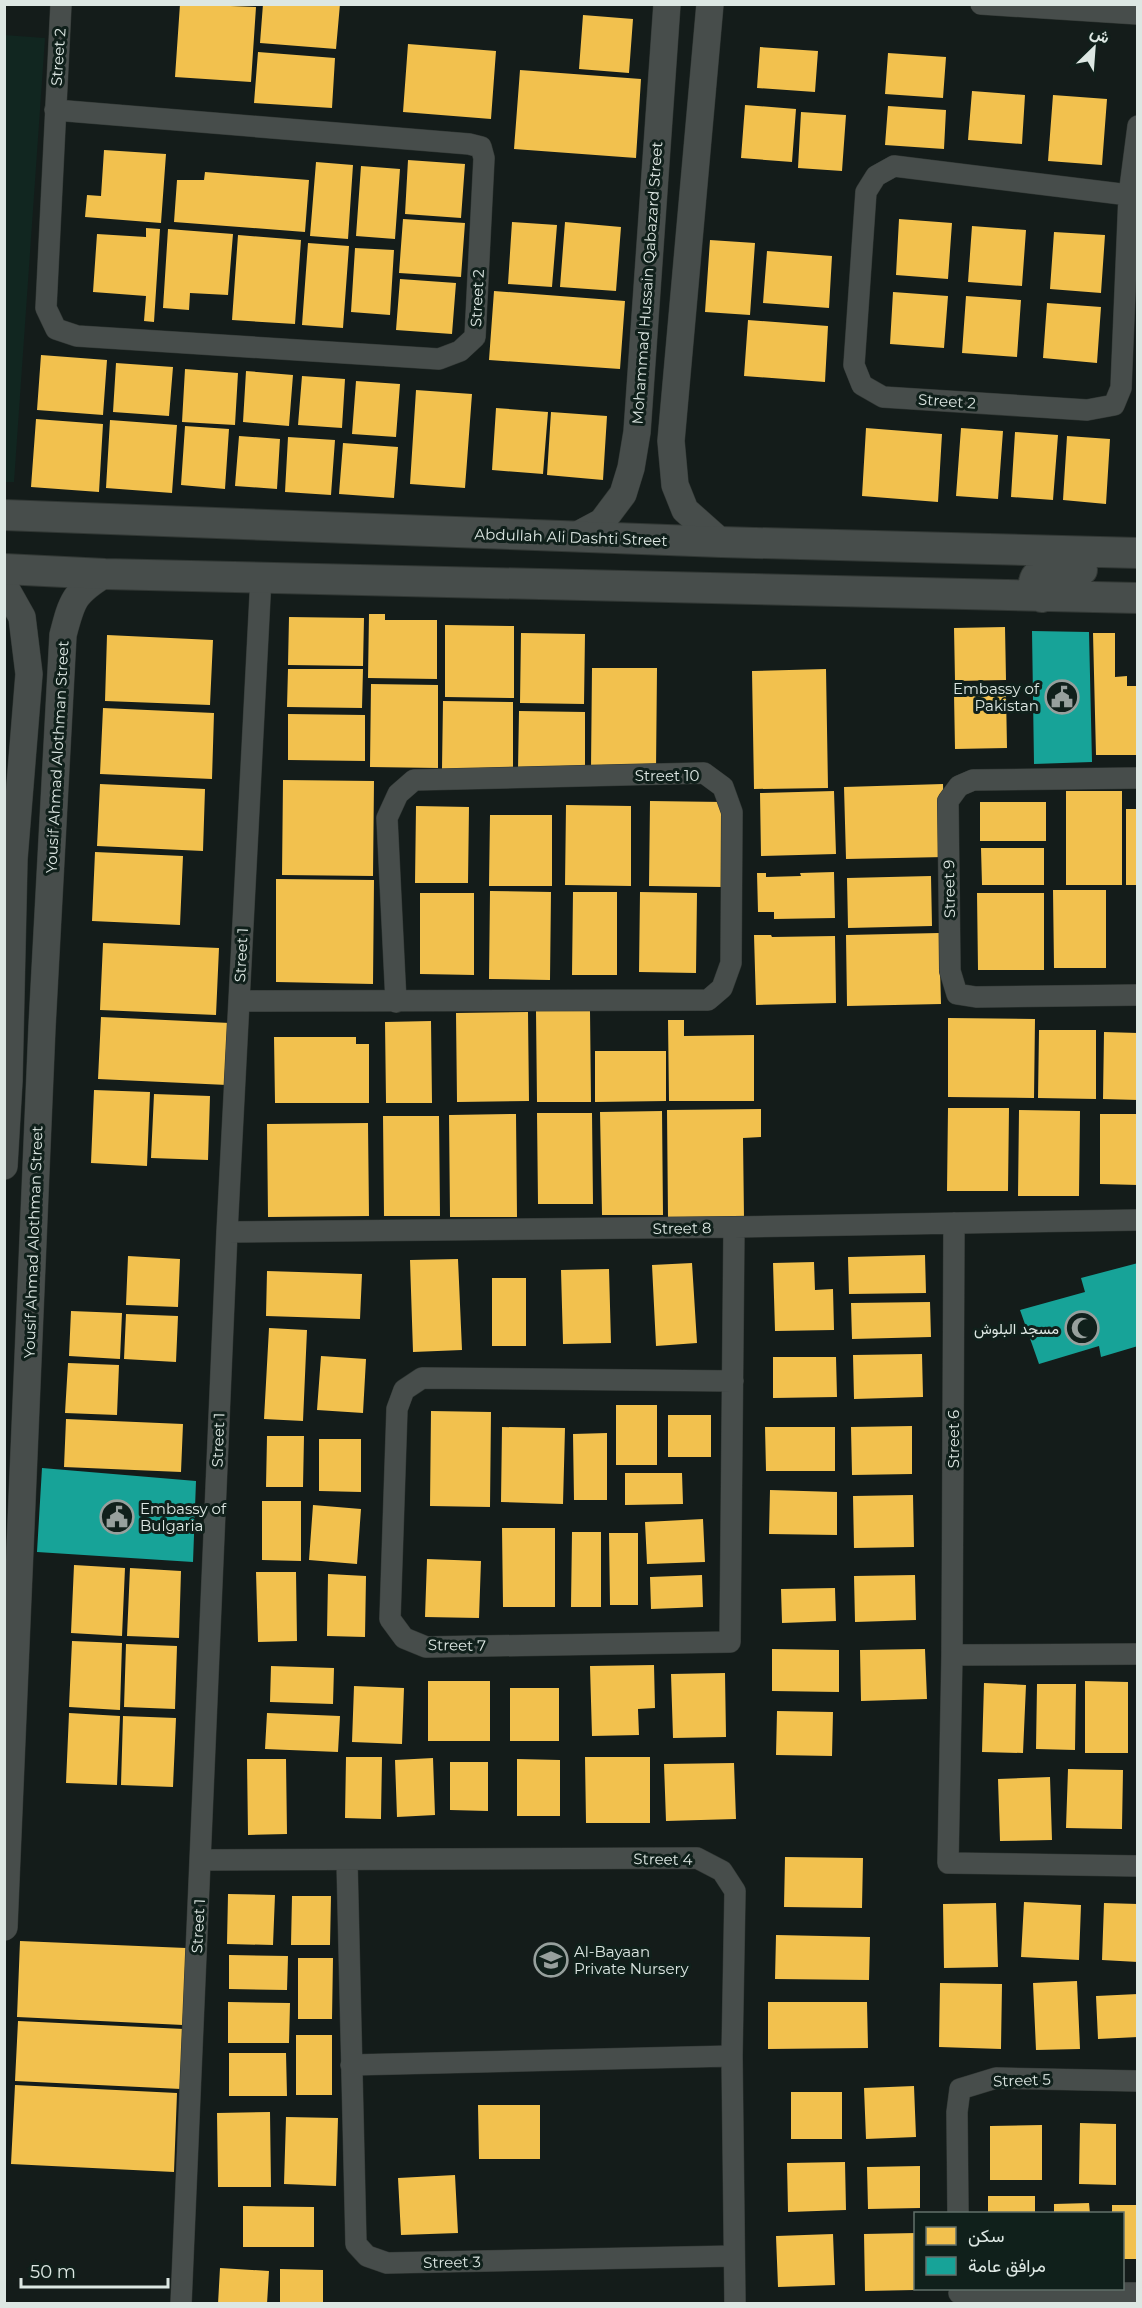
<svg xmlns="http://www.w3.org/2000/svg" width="1142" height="2308" viewBox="0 0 1142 2308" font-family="Montserrat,Vazirmatn,sans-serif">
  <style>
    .built { fill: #112620 }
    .homes { fill: #f2c14e }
    .public { fill: #17a398 }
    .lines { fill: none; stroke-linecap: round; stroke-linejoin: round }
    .minor-casing { stroke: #313734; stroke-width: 22 }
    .tertiary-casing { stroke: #313734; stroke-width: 28 }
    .secondary-casing { stroke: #313734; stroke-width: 32 }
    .minor { stroke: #474d4b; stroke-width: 21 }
    .tertiary { stroke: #474d4b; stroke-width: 27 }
    .secondary { stroke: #474d4b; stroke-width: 30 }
    .labels { text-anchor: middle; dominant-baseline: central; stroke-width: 6; stroke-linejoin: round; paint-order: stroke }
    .street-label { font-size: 15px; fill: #dde7e3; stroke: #10201b }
    .poi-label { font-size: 15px; fill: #dde7e3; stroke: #10201b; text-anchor: end }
  </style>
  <rect width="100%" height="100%" fill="#141c1a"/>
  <path class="built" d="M4,35L45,38L14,482H4Z"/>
  <path class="homes" d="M180,4L256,7L251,82L175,77Z
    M263,4H340L336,49L260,43Z
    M583,15L633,19L629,73L579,69Z
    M408,44L496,51L491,119L403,112Z
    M760,47L818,51L815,92L757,88Z
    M258,52L335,58L332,108L254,103Z
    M888,53L946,57L943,98L885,94Z
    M520,70L641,79L636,158L514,149Z
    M972,91L1025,95L1022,144L968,140Z
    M1053,95L1107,99L1102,165L1048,161Z
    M745,105L796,109L792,162L741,158Z
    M888,106L946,110L944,149L885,145Z
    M801,112L846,115L842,171L798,168Z
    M104,150L166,154L161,223L85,217L87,195L101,196Z
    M408,160L465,164L461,218L405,214Z
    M316,162L353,165L348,239L310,236Z
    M361,166L400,169L395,239L356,236Z
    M205,172L309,180L305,232L174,222L177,180H204Z
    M403,219L465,223L461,277L399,273Z
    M899,219L952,223L948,279L896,275Z
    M512,222L557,225L552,287L508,284Z
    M565,222L621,227L616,291L560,287Z
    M972,226L1026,230L1022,286L968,282Z
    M146,228L160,229L154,322L144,321L146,296L93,292L97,234L146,237Z
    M168,229L233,234L228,295L190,293L189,310L163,308Z
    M1054,232L1105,235L1101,293L1050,289Z
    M238,235L301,240L295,324L232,320Z
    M710,240L755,243L750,315L705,312Z
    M308,243L349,246L343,328L302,325Z
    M355,248L394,250L390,315L351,312Z
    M767,251L832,256L829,308L763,303Z
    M400,279L456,283L452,334L396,330Z
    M494,291L625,301L620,369L489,360Z
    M893,292L948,296L944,348L890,344Z
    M966,296L1021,300L1017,357L962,353Z
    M1047,303L1101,307L1097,363L1043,358Z
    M748,320L828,326L825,382L744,376Z
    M41,355L107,360L103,415L37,410Z
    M116,363L173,367L169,416L113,412Z
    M185,369L238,373L235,425L182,422Z
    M246,371L293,375L289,426L243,422Z
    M302,376L345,379L342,428L298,425Z
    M356,381L400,384L396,437L352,434Z
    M416,390L472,394L465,488L410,484Z
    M496,408L548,412L543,474L492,470Z
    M551,412L607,416L603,480L547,475Z
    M36,419L103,424L99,492L31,487Z
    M110,420L177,425L172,493L106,488Z
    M185,426L229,429L225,489L181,485Z
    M866,428L942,434L938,502L862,496Z
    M961,428L1003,431L998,499L956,496Z
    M1015,432L1058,435L1053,500L1011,497Z
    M239,436L280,439L277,489L235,486Z
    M1067,436L1110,439L1106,504L1063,500Z
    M288,437L335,440L331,495L285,492Z
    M343,443L398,447L394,498L339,494Z
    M369,614H385V620H437V679L368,678Z
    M289,617L364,618L363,666L288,665Z
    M445,625L514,626V698L445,697Z
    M1005,627L1006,680L955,681L954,628Z
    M521,633L585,634L584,704L520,703Z
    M1093,633H1115V677L1127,676V686H1138V755H1096Z
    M107,635L213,640L210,705L105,701Z
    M592,668H657L656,771L591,770Z
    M288,669H363L362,708L287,707Z
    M826,669L828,788L754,789L752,671Z
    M371,684L438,685V768L370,767Z
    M1006,693L1007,748L955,749L954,694Z
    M443,701L513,702V770L442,769Z
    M103,708L214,713L212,779L100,774Z
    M519,711L585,712V771L518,770Z
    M288,714L365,715V761L288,760Z
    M283,780L374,781L373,876L282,875Z
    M100,784L205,789L203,851L97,846Z
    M943,784L945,857L846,859L844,787Z
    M834,791L836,854L761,856L760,793Z
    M1066,791H1122V885H1066Z
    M650,801L723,802L722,887L649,886Z
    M980,802H1046V841H980Z
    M566,805L631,806V886L565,885Z
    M416,806L469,807L468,883H415Z
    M1126,809H1138V885H1126Z
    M490,815H552V886H489Z
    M981,848H1044V885H982Z
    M95,852L183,856L180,925L92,921Z
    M834,872L835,918L774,919V912H758L757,873H766V877L801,876L800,873Z
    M931,876L932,926L848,928L847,878Z
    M276,879L374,880L373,984L276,982Z
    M1053,890H1106V968H1054Z
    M490,891L551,892L550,980L489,979Z
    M573,892H617V975H572Z
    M640,892L697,893L696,973L639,972Z
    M420,893H474V975L420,974Z
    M977,893H1044V970H978Z
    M939,933L941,1004L847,1006L846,935Z
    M754,935H771L772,937L835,936L836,1003L756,1005Z
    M103,943L219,948L216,1015L100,1010Z
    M590,1010L591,1102H537L536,1011Z
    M528,1012L529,1101L457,1102L456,1013Z
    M101,1017L230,1023L227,1085L98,1079Z
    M948,1018L1035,1019L1034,1098L948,1097Z
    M668,1020H684V1036L754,1035V1101H669Z
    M431,1021L432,1103H386L385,1022Z
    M1039,1030H1096V1099L1038,1098Z
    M1104,1032L1138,1033V1100L1103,1099Z
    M274,1037H356V1044H369V1103H275Z
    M595,1051H666V1101L595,1102Z
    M94,1090L150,1092L147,1166L91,1163Z
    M154,1094L210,1096L208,1160L151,1158Z
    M948,1108H1009L1008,1191H947Z
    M761,1109V1137L743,1138L744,1218H668L667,1110Z
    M1019,1110L1080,1111L1079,1196H1018Z
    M662,1111L663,1215H602L600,1112Z
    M537,1113H592L593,1204H538Z
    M516,1114L517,1217H450L449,1115Z
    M1100,1114H1138V1185L1100,1184Z
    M383,1116H439L440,1216H384Z
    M368,1123L369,1216L268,1217L267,1124Z
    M925,1255L926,1293L849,1294L848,1257Z
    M128,1256L180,1259L178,1307L126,1305Z
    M458,1259L462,1350L413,1352L410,1260Z
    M814,1262L815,1290L833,1289L834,1330L775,1331L773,1263Z
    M692,1263L697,1343L656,1346L652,1265Z
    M609,1269L611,1343L563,1344L561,1270Z
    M267,1271L362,1274L360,1319L266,1316Z
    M492,1278H526V1346H492Z
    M930,1302L931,1337L852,1339L851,1303Z
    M71,1311L122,1313L120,1359L69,1356Z
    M126,1314L178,1316L176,1362L124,1359Z
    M269,1328L307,1330L303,1421L264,1419Z
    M922,1354L923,1397L854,1399L853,1355Z
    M321,1356L366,1359L363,1413L317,1410Z
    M773,1357H836L837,1397L773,1398Z
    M68,1363L119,1365L117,1415L65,1413Z
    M616,1405H657V1465H616Z
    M431,1411L491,1412L490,1507L430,1506Z
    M668,1415H711V1457H668Z
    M66,1419L183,1424L181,1472L64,1467Z
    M912,1426V1474L852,1475L851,1427Z
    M502,1427L565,1428L563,1504L501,1502Z
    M765,1427H835V1471H766Z
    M607,1433V1500H574L573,1434Z
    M267,1436H304L303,1487H266Z
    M319,1439H361V1492L319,1491Z
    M625,1473H682L683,1504L625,1505Z
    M770,1490L837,1492V1535L769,1534Z
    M913,1495L914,1547L854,1548L853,1496Z
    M262,1501H301V1561L262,1560Z
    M313,1505L361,1509L357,1564L309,1560Z
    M703,1519L705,1562L647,1564L645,1522Z
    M502,1528H555V1607H503Z
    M572,1532H601V1607H571Z
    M609,1533H638V1605H610Z
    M427,1559L481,1561L479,1618L425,1617Z
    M74,1565L125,1568L122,1636L71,1633Z
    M130,1568L181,1571L179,1638L127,1636Z
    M256,1572H296L297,1641L258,1642Z
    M328,1574L366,1576L365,1637L327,1636Z
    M702,1575L703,1607L651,1609L650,1577Z
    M915,1575L916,1620L855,1622L854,1576Z
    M835,1588L836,1621L782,1623L781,1589Z
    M72,1641L122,1643L120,1710L69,1707Z
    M126,1644L177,1646L175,1709L124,1707Z
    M772,1649L839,1650V1692L772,1691Z
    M925,1649L927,1699L861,1701L860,1650Z
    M654,1665L655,1708L638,1709L639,1735L592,1736L590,1666Z
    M271,1666L334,1668L333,1704L270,1702Z
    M725,1673L726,1737L673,1738L671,1674Z
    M428,1681H490V1741H428Z
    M1085,1681L1128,1682V1753H1085Z
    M984,1683L1026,1685L1023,1753L982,1752Z
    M1037,1684H1076L1075,1750L1036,1749Z
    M354,1686L404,1688L402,1744L352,1742Z
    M510,1688H559V1741H510Z
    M777,1711L833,1712L832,1756L776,1755Z
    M69,1713L120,1716L117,1785L66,1783Z
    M267,1713L340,1716L338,1752L265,1749Z
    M123,1716L176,1718L173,1787L121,1785Z
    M346,1757H382L381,1819L345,1818Z
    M585,1757H650V1823H586Z
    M433,1758L435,1815L397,1817L395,1760Z
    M247,1759H286L287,1834L248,1835Z
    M517,1759L560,1760V1816H517Z
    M450,1762H488V1811L450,1810Z
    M734,1763L736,1819L666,1821L664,1764Z
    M1068,1769L1123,1770L1122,1829L1066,1828Z
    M1050,1777L1052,1840L1000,1841L998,1779Z
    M785,1857L863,1858L862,1908L784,1907Z
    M228,1894L275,1895L273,1945L227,1944Z
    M292,1896H331L330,1945H291Z
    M1024,1902L1081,1905L1079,1960L1021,1957Z
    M996,1903L998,1967L944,1968L943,1904Z
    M1104,1903L1138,1904V1962L1102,1960Z
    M776,1935L870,1937L869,1980L775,1979Z
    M20,1941L186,1948L183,2025L17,2017Z
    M229,1955L288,1956L287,1990L229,1989Z
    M298,1958H333L332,2019H298Z
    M1077,1981L1080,2049L1036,2050L1033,1983Z
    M940,1983L1002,1984L1001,2049L939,2047Z
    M1138,1994V2037L1098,2039L1096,1996Z
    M228,2002L290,2003L289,2043H228Z
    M768,2002H867L868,2048L768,2049Z
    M18,2021L184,2029L181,2089L15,2081Z
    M296,2035H332V2095H296Z
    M229,2053H286L287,2096H229Z
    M15,2085L177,2093L174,2172L11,2164Z
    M914,2086L916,2137L866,2139L864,2088Z
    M791,2092H842V2139H791Z
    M478,2105H540V2159H479Z
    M270,2112L271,2187H218L217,2113Z
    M286,2117L338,2118L336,2186L284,2184Z
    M1080,2123L1116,2124V2185L1079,2184Z
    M1042,2125V2180H990V2126Z
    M845,2162L846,2210L788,2212L787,2163Z
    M920,2166V2208L868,2209L867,2167Z
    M455,2175L458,2233L401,2235L398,2178Z
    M988,2196H1035V2214H988Z
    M1089,2203L1090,2214H1054V2204Z
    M1112,2205H1138V2259H1122V2214H1112Z
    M243,2206L314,2207V2247H243Z
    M916,2233V2290L865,2291L864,2234Z
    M833,2234L835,2285L778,2287L776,2236Z
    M220,2268L269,2271L267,2304H218Z
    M280,2269L323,2270V2304H280Z"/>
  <path class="public" d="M1032,631L1089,632L1092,762L1034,764Z
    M1138,1263V1346L1101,1357L1099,1346L1039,1364L1020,1310L1085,1292L1081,1278Z
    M42,1468L196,1481L193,1562L37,1552Z"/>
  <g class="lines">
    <defs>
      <path id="minor" d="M981,4L1138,14
        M55,110L469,144L481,147L484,158L475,337L460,351L439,359L77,336L56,329L46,308L61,4
        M1129,195L894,166L876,176L866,192L854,365L862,385L883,397L1087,410L1114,405L1121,388L1129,195L1138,126
        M1138,778L973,780L959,786L948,801L950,971L957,994L976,997L1138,995
        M239,1001L708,1000L722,988L731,963L732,812L723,787L704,773L414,780L398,794L387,818L396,1002
        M954,1223L952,1655L948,1863L1138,1866
        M227,1232L734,1227L1138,1220
        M733,1381L422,1378L404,1390L397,1409L390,1619L404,1638L426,1647L730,1642L734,1227
        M952,1655L1138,1654
        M201,1860L697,1858L722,1871L735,1891L732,2056L735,2304
        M347,1861L356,2244L367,2256L387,2263L734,2256
        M351,2065L732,2056
        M958,2214L957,2112L960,2089L996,2078L1138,2081
        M959,2293H1138
        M181,2304L227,1232L261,577"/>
      <path id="tertiary" d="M710,4L671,441L675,485L685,510L721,542
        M574,537L602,522L623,494L631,468L637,432L667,4
        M4,585L22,617L29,674L14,859L9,1081L4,1166
        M4,1927L42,1027L63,635C72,600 74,593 105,574"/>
      <path id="secondary" d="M4,515L721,542L1138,553
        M4,569L105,574L1138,598
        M1042,597C1037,593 1032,589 1034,582C1037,564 1068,570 1082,570"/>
    </defs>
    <use href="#minor" class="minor-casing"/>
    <use href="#tertiary" class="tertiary-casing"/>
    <use href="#secondary" class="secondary-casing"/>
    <use href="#minor" class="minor"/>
    <use href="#tertiary" class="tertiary"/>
    <use href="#secondary" class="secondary"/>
  </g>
  <defs>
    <symbol id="civic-ring" viewBox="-11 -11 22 22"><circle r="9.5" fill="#10201b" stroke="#97a09d" stroke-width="1.5"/><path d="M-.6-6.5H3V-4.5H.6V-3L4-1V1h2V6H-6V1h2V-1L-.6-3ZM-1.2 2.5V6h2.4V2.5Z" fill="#97a09d"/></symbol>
    <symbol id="mosque-ring" viewBox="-11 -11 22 22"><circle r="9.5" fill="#10201b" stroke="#97a09d" stroke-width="1.5"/><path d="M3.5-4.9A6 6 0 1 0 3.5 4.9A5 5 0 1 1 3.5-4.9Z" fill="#97a09d"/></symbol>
    <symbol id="school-ring" viewBox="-11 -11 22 22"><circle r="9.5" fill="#10201b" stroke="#97a09d" stroke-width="1.5"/><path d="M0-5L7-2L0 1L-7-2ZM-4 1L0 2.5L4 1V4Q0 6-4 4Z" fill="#97a09d"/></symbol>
  </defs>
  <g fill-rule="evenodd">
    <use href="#civic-ring" x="1043" y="678" width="38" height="38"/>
    <use href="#mosque-ring" x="1063" y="1309" width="38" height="38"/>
    <use href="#civic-ring" x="98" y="1498" width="38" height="38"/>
    <use href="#school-ring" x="532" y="1941" width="38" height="38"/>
  </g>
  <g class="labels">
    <g class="street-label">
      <text transform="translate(58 57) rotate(-86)">Street 2</text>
      <text transform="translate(647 283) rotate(-86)">Mohammad Hussain Qabazard Street</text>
      <text transform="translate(477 298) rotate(-87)">Street 2</text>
      <text transform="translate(947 401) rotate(4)">Street 2</text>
      <text transform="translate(571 537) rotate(2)">Abdullah Ali Dashti Street</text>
      <text transform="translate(57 757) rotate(-87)">Yousif Ahmad Alothman Street</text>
      <text x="667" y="775">Street 10</text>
      <text transform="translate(949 889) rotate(-91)">Street 9</text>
      <text transform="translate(241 955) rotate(-87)">Street 1</text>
      <text transform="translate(682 1228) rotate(-1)">Street 8</text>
      <text transform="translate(33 1242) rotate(-88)">Yousif Ahmad Alothman Street</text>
      <text transform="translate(953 1439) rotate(-90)">Street 6</text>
      <text transform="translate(218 1440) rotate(-88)">Street 1</text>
      <text transform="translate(457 1645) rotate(1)">Street 7</text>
      <text transform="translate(663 1859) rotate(1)">Street 4</text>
      <text transform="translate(198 1926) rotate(-87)">Street 1</text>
      <text transform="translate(1022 2080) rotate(-2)">Street 5</text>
      <text transform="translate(452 2262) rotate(-1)">Street 3</text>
    </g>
    <g class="poi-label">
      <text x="1039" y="688">Embassy of<tspan x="1039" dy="17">Pakistan</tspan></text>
      <text x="1059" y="1328">مسجد البلوش</text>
      <text x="140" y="1508" text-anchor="start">Embassy of<tspan x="140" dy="17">Bulgaria</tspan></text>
      <text x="574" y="1951" text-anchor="start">Al-Bayaan<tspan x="574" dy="17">Private Nursery</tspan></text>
    </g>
  </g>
  <rect width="1142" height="2308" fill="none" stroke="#dde7e3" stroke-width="12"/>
  <rect x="914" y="2212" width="210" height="78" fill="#10201b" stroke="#62706b" stroke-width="1.5"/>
  <rect x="926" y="2227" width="30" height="18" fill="#f2c14e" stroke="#62706b" stroke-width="1.5"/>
  <text x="968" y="2242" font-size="18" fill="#dde7e3">سكن</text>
  <rect x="926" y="2257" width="30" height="18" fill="#17a398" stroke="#62706b" stroke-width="1.5"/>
  <text x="968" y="2272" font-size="18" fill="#dde7e3">مرافق عامة</text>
  <g transform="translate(1094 48) rotate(25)" stroke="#10201b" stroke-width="4.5" paint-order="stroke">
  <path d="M0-4.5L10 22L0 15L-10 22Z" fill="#dde7e3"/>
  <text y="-9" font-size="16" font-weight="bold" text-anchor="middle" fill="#dde7e3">ش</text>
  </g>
  <path d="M21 2278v9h147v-9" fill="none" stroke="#dde7e3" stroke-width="3"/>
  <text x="30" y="2278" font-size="18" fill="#dde7e3" stroke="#10201b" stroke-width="4.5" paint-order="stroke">50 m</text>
</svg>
